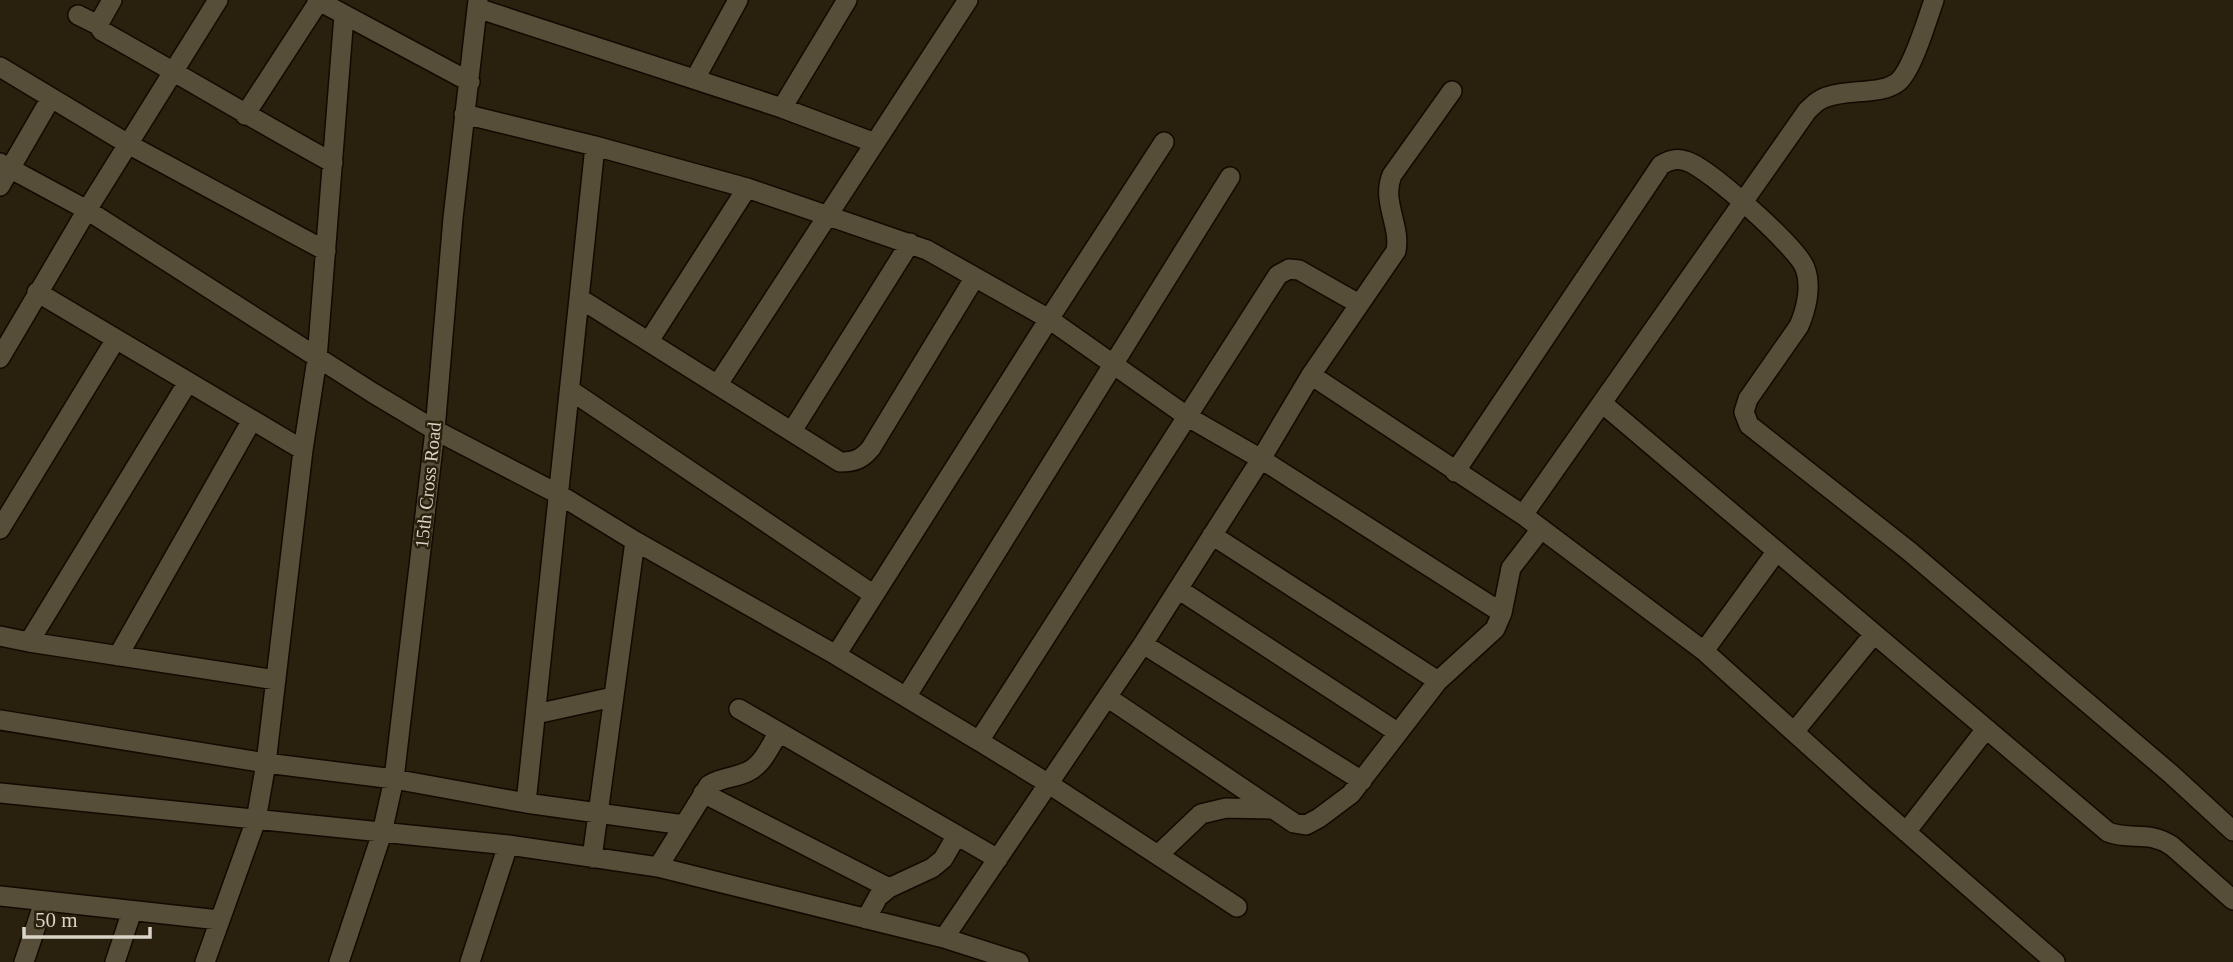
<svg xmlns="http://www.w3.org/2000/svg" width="2233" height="962" viewBox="0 0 2233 962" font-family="'Times New Roman',serif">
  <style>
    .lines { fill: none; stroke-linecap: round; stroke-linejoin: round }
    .minor-casing { stroke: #110a00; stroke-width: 22 }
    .minor { stroke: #574e39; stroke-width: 19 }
    .labels { text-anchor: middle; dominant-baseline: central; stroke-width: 5; stroke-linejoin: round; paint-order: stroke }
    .street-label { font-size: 19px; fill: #dad5c9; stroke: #29210d }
  </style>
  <rect width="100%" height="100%" fill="#29210d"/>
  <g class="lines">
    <defs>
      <path id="minor" d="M112,0L98,25L102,31C179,74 255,120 333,163
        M317,0L470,82
        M477,8L782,108L875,143
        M78,15L98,25
        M0,67L128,144L326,251
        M695,79L738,0
        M782,108L847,0
        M464,114L595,146L526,803
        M245,115L319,1
        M595,146L747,188L927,250L1049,319L1164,142
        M0,163L87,210L373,393L435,430L560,495L635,541L836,655L979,741
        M0,186L51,98
        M37,292L303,450
        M579,298L840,462C855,462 862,459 871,448L975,277
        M649,341L747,188
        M0,358L87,210L218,0
        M1311,375L1523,515L1704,651L1864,795L2055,962
        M718,384L968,0
        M570,390L874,595
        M1602,403L2108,832C2132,841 2148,830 2172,846L2233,900
        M792,431L910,243
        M1455,472L1661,165C1670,160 1676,158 1686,161C1708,167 1798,248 1805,268C1812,286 1806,310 1799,326L1748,399L1744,412L1749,425L1909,551L2171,774L2233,831
        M1523,515L1807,111C1814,104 1820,98 1830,96C1850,89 1884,95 1899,81C1913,68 1927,20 1934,0
        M0,529L116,339
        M1212,535L1438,681
        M1178,589L1397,732
        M0,636L29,642L276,680
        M29,642L188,382
        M1143,644L1362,781
        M1704,651L1776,552
        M836,655L1049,319L1188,417L1261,459L1502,613
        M118,656L252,420
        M906,697L1230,177
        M1107,697L1294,823L1306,825L1319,818L1351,794L1438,681L1495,629L1502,613L1511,568L1541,529
        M739,709L998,859
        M536,714L613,697
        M0,720L266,763L394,779L526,803L684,825
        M1794,732L1874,634
        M0,793L508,845L658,867L944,938L1143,644L1261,459L1311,375L1396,251C1401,225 1381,201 1392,175L1452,91
        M703,793L889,888
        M1906,832L1986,729
        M1158,855L1201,814L1226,808L1272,809
        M592,858L635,541
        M658,867L709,785C722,777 734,778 747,772C763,765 770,746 779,732
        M0,896L219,920
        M1237,907L1049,784L979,741L1278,275L1289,269L1299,270L1359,304
        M866,919L878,897L889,888L932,868L943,859L957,835
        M944,938L1019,962
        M24,962L44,902
        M115,962L132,911
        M205,962L256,820L266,763L303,450L317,359L344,15
        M339,962L382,833L394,779L435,430L453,218L478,0
        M470,962L508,845"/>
    </defs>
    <use href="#minor" class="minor-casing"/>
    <use href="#minor" class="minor"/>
  </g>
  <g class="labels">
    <g class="street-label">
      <text transform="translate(428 485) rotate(-84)">15th Cross Road</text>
    </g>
  </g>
  <path d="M24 927v10h126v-10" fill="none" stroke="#dad5c9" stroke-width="3.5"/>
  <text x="35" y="927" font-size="21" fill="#dad5c9" stroke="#29210d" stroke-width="5" paint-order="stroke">50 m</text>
</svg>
